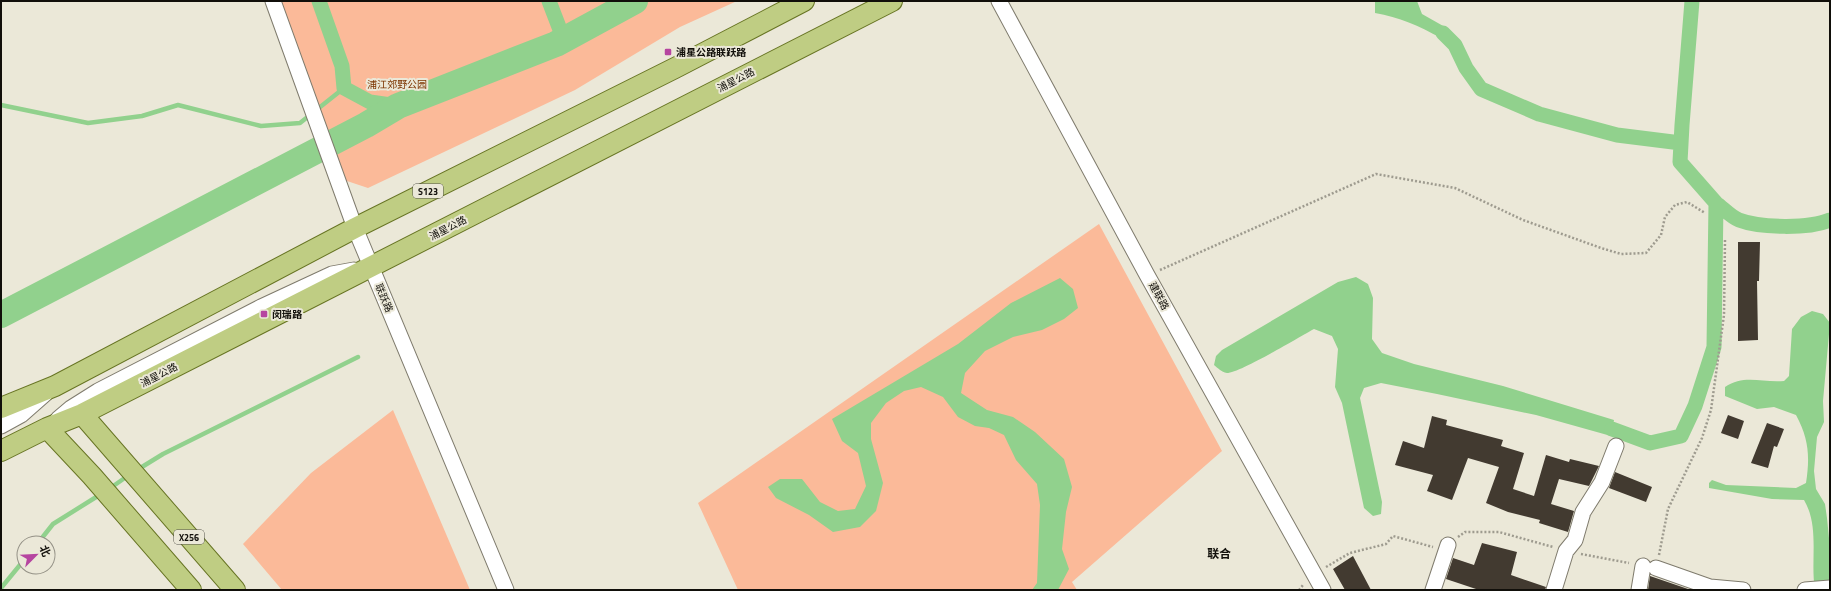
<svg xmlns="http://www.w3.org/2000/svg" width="1831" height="591" viewBox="0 0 1831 591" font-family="'Titillium Web','Noto Sans SC',sans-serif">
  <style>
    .green { fill: #fbba99 }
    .water { fill: #91d18d }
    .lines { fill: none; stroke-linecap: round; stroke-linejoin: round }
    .stream { stroke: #91d18d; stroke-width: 4.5 }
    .canal { stroke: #91d18d; stroke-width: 15 }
    .river { stroke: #91d18d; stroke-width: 26 }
    .building { fill: #423a30 }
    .minor-casing { stroke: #7f7b6d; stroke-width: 17 }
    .major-casing { stroke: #677423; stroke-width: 22 }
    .path { stroke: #9e9b8f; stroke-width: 2.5; stroke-dasharray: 2 2; stroke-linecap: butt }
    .minor { stroke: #fff; stroke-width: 15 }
    .major { stroke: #bfcd83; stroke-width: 20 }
    .poi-dot { fill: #b645a0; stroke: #ebe8d8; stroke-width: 1.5 }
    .labels { text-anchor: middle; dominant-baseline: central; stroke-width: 4; stroke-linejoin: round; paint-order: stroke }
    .shield { fill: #ebe8d8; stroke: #525048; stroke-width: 1 }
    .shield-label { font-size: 9px; font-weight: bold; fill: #110f0a }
    .poi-label { font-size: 10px; font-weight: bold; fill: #110f0a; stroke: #ebe8d8; text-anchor: start }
    .street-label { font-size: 10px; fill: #110f0a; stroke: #ebe8d8 }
    .park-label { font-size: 10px; fill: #7c3400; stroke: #ebe8d8 }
    .quarter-label { font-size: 12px; font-weight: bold; fill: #110f0a; stroke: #ebe8d8 }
  </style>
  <rect width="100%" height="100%" fill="#ebe8d8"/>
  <path class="green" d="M279,1H737L680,27L575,90L368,188L344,180Z
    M1099,224L1222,451L1072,582L1077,590H738L698,503Z
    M393,410L470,590H282L243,544L311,473Z"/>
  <path class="water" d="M1388,1H1417L1422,14L1445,27L1441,38C1419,26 1399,17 1375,13V2Z
    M1356,277L1368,284L1373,298L1372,339L1382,353L1414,364L1503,386L1614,420L1611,436L1536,415L1437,394L1381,383L1364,388L1360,398L1382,502L1381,514L1373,516L1364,508L1342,403L1335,387L1338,349L1332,336L1314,329C1299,337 1240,373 1227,373C1221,372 1218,368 1214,365L1216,356L1222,350L1338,282Z
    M1060,278L1073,289L1078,308L1064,319L1042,330L1013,337L985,351L965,373L961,393L987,410L1013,417L1035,432L1064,459L1072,487L1066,512L1062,549L1069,569L1058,590H1032L1037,583L1040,505L1037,484L1016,460L1004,435L989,428L975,426L958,417L943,397L921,387L904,391L886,403L871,423V439L883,483L876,511L860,527L833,532L809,515L776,498L768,487L780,479H802L820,502L838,511L855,509L866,486L858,453L842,441L832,419L958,344L1011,303Z
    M1812,311L1823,314L1830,323L1823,401L1824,422L1817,437L1814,471L1816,489L1825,504L1827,518L1829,538L1830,590H1815C1810,561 1820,527 1804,500L1772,499L1709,488V483L1712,480L1726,485L1796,488L1806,483C1810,457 1809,439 1796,415L1774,407L1757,409L1725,396V387C1744,374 1762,383 1784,381L1789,376L1792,329L1801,317Z"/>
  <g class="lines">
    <path class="stream" d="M1,105L88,123L142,116L178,105L261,126L300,123L344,88
      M137,470L163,454L358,357
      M109,489L129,475
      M38,543L53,524L101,494
      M1,588L24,560"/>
    <path class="canal" d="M319,1L342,66L344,88L370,102L398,106
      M549,1L564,40
      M1443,33L1455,45L1466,68L1481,89L1539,114L1617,135L1681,143
      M1716,203C1723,208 1731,217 1739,220C1760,228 1809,229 1830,220
      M1612,429L1650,443L1681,436L1695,406L1714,347L1716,203L1680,162L1682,125L1692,1"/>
    <path class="river" d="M1,315L366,125L398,106L556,44L635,1"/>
  </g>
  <path class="building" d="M1738,242H1760L1759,281H1757L1758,340L1738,341Z
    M1728,415L1744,421L1738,439L1721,433Z
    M1432,416L1447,420L1446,425L1503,440L1501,446L1524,453L1513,489L1534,496L1546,455L1569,462L1570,459L1599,466L1589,486L1559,479L1551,504L1574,511L1568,532L1539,523L1540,520L1508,512L1486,503L1499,467L1468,458L1452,500L1427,491L1433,475L1395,465L1403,441L1424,448Z
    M1767,423L1784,429L1777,447L1774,446L1768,468L1751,463Z
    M1615,472L1652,487L1646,502L1609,488Z
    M1482,543L1517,552L1511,575L1546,587L1545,590H1479L1446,579L1453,558L1474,565Z
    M1353,556L1371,590H1345L1333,569Z
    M1650,576L1688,589V590H1648Z"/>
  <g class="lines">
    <defs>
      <path id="minor" d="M273,1L355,228L506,590
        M999,1L1147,275L1323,590
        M58,419L71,408L98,391L261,307L332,274L354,270
        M1,426L21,415L46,393
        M1656,568L1710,587L1743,590
        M1433,590L1448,545
        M1554,590L1566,551L1575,540L1583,512L1602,482L1616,446
        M1639,590L1643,566
        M1805,590L1830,588"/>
      <path id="major" d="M1,408L55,386L355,228L675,68L804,1
        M82,414L235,590
        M47,428L92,476L191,590
        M1,451L47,428L82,414L892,1"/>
    </defs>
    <use href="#minor" class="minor-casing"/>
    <use href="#major" class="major-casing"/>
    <path class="path" d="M1160,270L1376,174L1455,188L1523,220L1601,248L1621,254L1646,253L1661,235L1665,217L1675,205L1687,202L1705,213
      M1458,537L1465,532H1499L1553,547
      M1581,554L1629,563
      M1659,555L1668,509L1702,438L1711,410L1724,315L1725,240
      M1326,567L1350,553L1386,544L1393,536L1433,547
      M1299,590L1303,585"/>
    <use href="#minor" class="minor"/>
    <use href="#major" class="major"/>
  </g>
  <g class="poi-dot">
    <rect x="664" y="48" width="8" height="8" rx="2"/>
    <rect x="260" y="310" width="8" height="8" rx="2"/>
  </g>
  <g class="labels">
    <g class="shield">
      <rect x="413" y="184" width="30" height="14" rx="3"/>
      <rect x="174" y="530" width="30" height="14" rx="3"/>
    </g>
    <g class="shield-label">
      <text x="428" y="191">S123</text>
      <text x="189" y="537">X256</text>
    </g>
    <g class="poi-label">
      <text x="676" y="52">浦星公路联跃路</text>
      <text x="272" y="314">闵瑞路</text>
    </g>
    <g class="street-label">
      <text transform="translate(736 80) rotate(-27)">浦星公路</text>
      <text transform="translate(448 228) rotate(-27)">浦星公路</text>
      <text transform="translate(1159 296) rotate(61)">建联路</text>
      <text transform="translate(384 298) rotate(67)">联跃路</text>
      <text transform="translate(159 375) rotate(-27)">浦星公路</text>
    </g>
    <g class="park-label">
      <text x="397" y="84">浦江郊野公园</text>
    </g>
    <g class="quarter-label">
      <text x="1219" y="553">联合</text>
    </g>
  </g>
  <rect width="1831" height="591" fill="none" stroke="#110f0a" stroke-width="4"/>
  <g transform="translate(36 555) rotate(66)"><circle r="19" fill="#ebe8d8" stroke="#949186"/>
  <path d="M0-3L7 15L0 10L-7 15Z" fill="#b645a0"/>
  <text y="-6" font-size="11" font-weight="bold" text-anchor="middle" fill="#110f0a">北</text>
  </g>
</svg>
